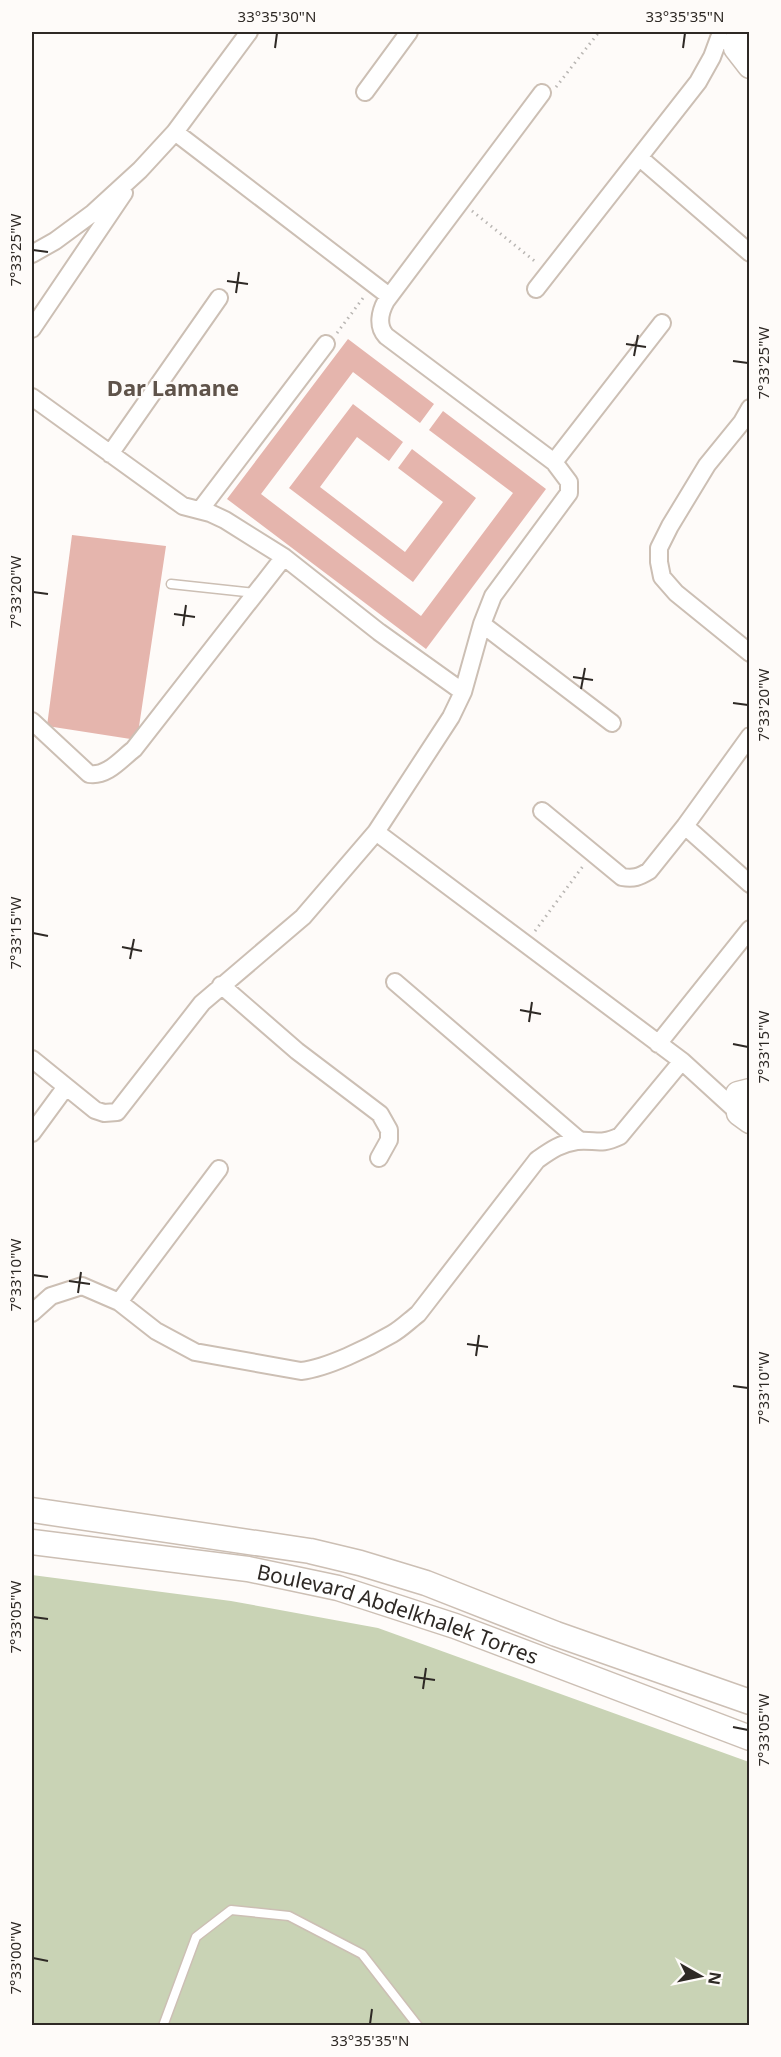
<svg xmlns="http://www.w3.org/2000/svg" width="781" height="2057" viewBox="0 0 781 2057" font-family="'Noto Sans',sans-serif">
  <style>
    .green { fill: #c9d3b5 }
    .building { fill: #e5b5ad }
    .lines { fill: none; stroke-linecap: round; stroke-linejoin: round }
    .lane-casing { stroke: #ccbfb4; stroke-width: 11 }
    .street-casing { stroke: #ccbfb4; stroke-width: 20 }
    .secondary-casing { stroke: #ccbfb4; stroke-width: 27 }
    .path { stroke: #b9b6b3; stroke-width: 3; stroke-dasharray: 1.5 4.5; stroke-linecap: butt }
    .lane { stroke: #fff; stroke-width: 8 }
    .street { stroke: #fff; stroke-width: 16 }
    .secondary { stroke: #fff; stroke-width: 24 }
    .ticks { fill: none; stroke: #2e2925; stroke-width: 2 }
    .labels { text-anchor: middle; dominant-baseline: central; stroke-width: 4.5; stroke-linejoin: round; paint-order: stroke }
    .street-label { font-size: 21px; fill: #2e2925; stroke: #fefbf9 }
    .neighbourhood-label { font-size: 22px; font-weight: bold; fill: #5f534a; stroke: #fefbf9 }
    .neatline { fill: none; stroke: #2e2925; stroke-width: 2 }
    .ticks-label { font-size: 15px; text-anchor: middle; fill: #2e2925 }
  </style>
  <rect width="100%" height="100%" fill="#fefbf9"/>
  <path class="green" d="M32,1575L231,1601L378,1628L749,1762V2025L32,2026Z"/>
  <path class="building" d="M348,339L434,404L420,423L353,372L261,494L421,616L513,493L429,430L443,411L546,489L426,649L227,499Z
    M353,404L403,442L389,461L357,437L320,487L405,552L443,502L398,468L412,449L476,498L413,582L289,488Z
    M72,535L166,546L137,740L47,726Z"/>
  <g class="lines">
    <defs>
      <path id="lane" d="M171,584L255,593
        M163,2026L196,1937L231,1910L289,1916L362,1954L418,2026"/>
      <path id="street" d="M728,42L750,40
        M365,92L409,32
        M175,132L389,296
        M640,158L750,253
        M32,254L55,241L93,213L140,170L175,132L249,32
        M536,289L698,82L712,57L719,38
        M32,329L124,193
        M32,397L183,506L210,513L225,520L284,557L379,632L463,692
        M750,408L742,422L707,465L670,526L659,548V562L662,577L676,593L750,653
        M110,454L219,298
        M554,462L662,323
        M200,510L326,344
        M482,624L612,723
        M32,721L89,774C107,777 121,759 134,749L284,557
        M542,811L622,877C634,879 639,877 649,871L685,826L750,736
        M685,826L750,884
        M376,832L682,1061L739,1113L749,1115
        M395,982L579,1140
        M221,985L297,1051L380,1114L389,1130V1140L379,1158
        M658,1044L750,929
        M32,1059L95,1110L104,1113L117,1112L202,1003L303,917L376,832L451,717L463,692L482,624L493,596L569,493V482L554,462L386,336C377,326 380,312 386,301L542,93
        M32,1133L65,1088
        M119,1302L219,1169
        M32,1313L51,1296L82,1286L119,1302L156,1331L195,1352L301,1371C327,1368 368,1348 392,1334C401,1329 409,1321 418,1314L537,1160C550,1151 561,1143 577,1141C596,1139 599,1146 620,1136L682,1061"/>
      <g id="secondary">
        <path d="M736,48L750,66"/>
        <path d="M738,1094L750,1091"/>
        <path d="M739,1113L750,1121"/>
        <path d="M32,1510L310,1551L360,1563L426,1583L556,1634L750,1702"/>
        <path id="s1" d="M32,1542L248,1569L338,1588L455,1626L750,1738"/>
      </g>
    </defs>
    <use href="#lane" class="lane-casing"/>
    <use href="#street" class="street-casing"/>
    <use href="#secondary" class="secondary-casing"/>
    <path class="path" d="M556,87L599,32
      M472,211L537,263
      M337,333L363,298
      M535,931L583,866"/>
    <use href="#lane" class="lane"/>
    <use href="#street" class="street"/>
    <use href="#secondary" class="secondary"/>
  </g>
  <path class="ticks" d="M275,48L277,33M683,48L685,33M33,250L48,252M227,281L248,284M236,293L239,272M626,344L646,347M634,356L638,335M733,361L748,363M33,592L48,594M174,614L195,617M183,626L186,605M573,677L593,680M581,689L585,668M733,703L748,705M33,933L48,936M122,947L142,951M130,959L134,939M520,1010L541,1014M529,1022L532,1002M733,1044L748,1047M33,1275L48,1277M69,1281L90,1284M78,1293L81,1272M467,1344L488,1347M476,1356L479,1335M733,1386L748,1388M33,1617L48,1619M414,1677L435,1680M423,1689L426,1668M733,1727L748,1730M33,1958L48,1961M370,2024L372,2009"/>
  <g class="labels">
    <g class="street-label">
      <text stroke="none"><textPath href="#s1" startOffset="374">Boulevard Abdelkhalek Torres</textPath></text>
    </g>
    <g class="neighbourhood-label">
      <text x="173" y="387">Dar Lamane</text>
    </g>
  </g>
  <rect width="781" height="2057" fill="none" stroke="#fefbf9" stroke-width="66"/>
  <g transform="translate(700 1976) rotate(99)" stroke="#fefbf9" stroke-width="4.5" paint-order="stroke">
  <path d="M0-4.5L10 22L0 15L-10 22Z" fill="#2e2925"/>
  <text y="-9" font-size="16" font-weight="bold" text-anchor="middle" fill="#2e2925">N</text>
  </g>
  <rect x="33" y="33" width="715" height="1991" class="neatline"/>
  <g class="ticks-label">
    <text x="277" y="22">33°35'30"N</text>
    <text x="685" y="22">33°35'35"N</text>
    <text transform="translate(16 250) rotate(-90)" y="5">7°33'25"W</text>
    <text transform="translate(764 363) rotate(-90)" y="5">7°33'25"W</text>
    <text transform="translate(16 592) rotate(-90)" y="5">7°33'20"W</text>
    <text transform="translate(764 705) rotate(-90)" y="5">7°33'20"W</text>
    <text transform="translate(16 933) rotate(-90)" y="5">7°33'15"W</text>
    <text transform="translate(764 1047) rotate(-90)" y="5">7°33'15"W</text>
    <text transform="translate(16 1275) rotate(-90)" y="5">7°33'10"W</text>
    <text transform="translate(764 1388) rotate(-90)" y="5">7°33'10"W</text>
    <text transform="translate(16 1617) rotate(-90)" y="5">7°33'05"W</text>
    <text transform="translate(764 1730) rotate(-90)" y="5">7°33'05"W</text>
    <text transform="translate(16 1958) rotate(-90)" y="5">7°33'00"W</text>
    <text x="370" y="2046">33°35'35"N</text>
  </g>
</svg>
